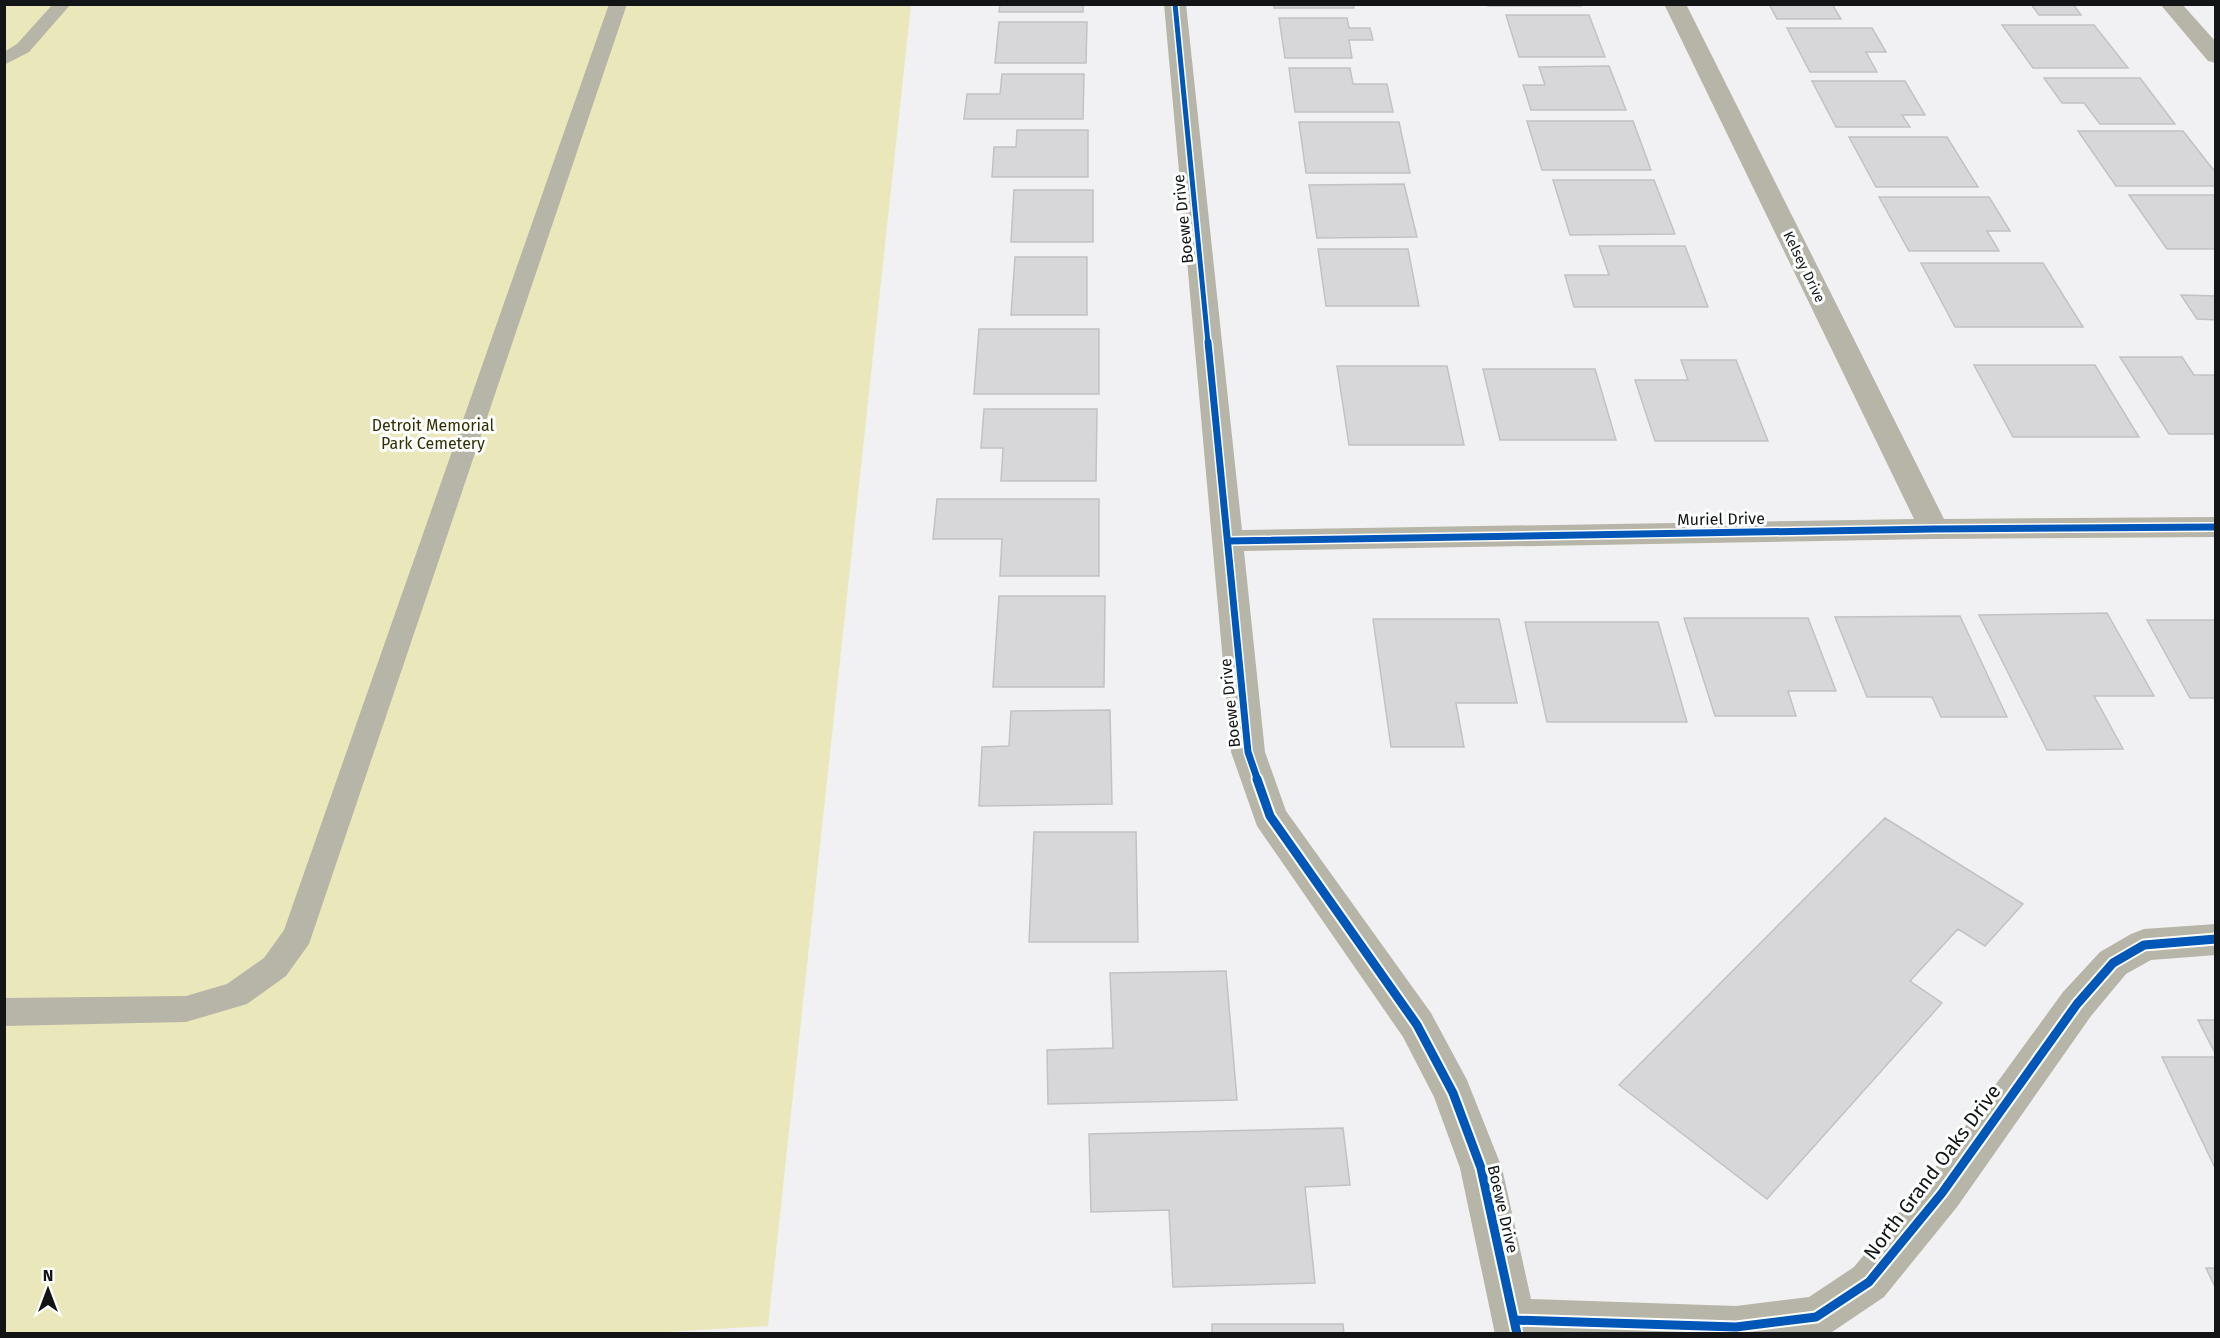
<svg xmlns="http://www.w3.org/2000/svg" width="2220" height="1338" viewBox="0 0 2220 1338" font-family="'Fira Sans',sans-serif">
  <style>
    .green { fill: #eae8bb }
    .building { fill: #d7d7d9; stroke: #c2c2c4; stroke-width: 1.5 }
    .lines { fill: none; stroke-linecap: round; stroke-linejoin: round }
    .service { fill: #b6b5a7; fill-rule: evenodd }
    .minor { fill: #b6b5a7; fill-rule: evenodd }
    .cycleway-far2-casing { stroke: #fdfefe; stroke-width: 8 }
    .cycleway-far1-casing { stroke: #fdfefe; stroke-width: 10 }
    .cycleway-casing { stroke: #fdfefe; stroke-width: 13 }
    .cycleway-far2 { stroke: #0057b8; stroke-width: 5 }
    .cycleway-far1 { stroke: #0057b8; stroke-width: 7 }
    .cycleway { stroke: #0057b8; stroke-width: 9 }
    .labels { text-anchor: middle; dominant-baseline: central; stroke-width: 6; stroke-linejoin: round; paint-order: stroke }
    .far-street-label { font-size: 14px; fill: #131415; stroke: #fdfefe }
    .street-label { font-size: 16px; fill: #131415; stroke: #fdfefe }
    .park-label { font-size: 16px; fill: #323001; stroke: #fdfefe }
    .near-street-label { font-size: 20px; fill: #131415; stroke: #fdfefe }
  </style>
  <rect width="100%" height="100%" fill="#f1f1f3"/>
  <path class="green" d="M5,5H911L768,1326L632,1334H5Z"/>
  <path class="building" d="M1000,4H1083V12H999Z
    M1274,4H1353L1354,8H1274Z
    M1487,4H1580L1581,6H1488Z
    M1769,4H1832L1841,19H1777Z
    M2031,4H2073L2081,15H2039Z
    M1506,15H1589L1605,57H1519Z
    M1279,18H1347L1349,28H1370L1373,40H1349L1352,58H1285Z
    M999,22H1087L1086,63H995Z
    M2002,25H2094L2128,68H2033Z
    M1787,28H1872L1886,52H1866L1877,72H1810Z
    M1609,66L1626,110H1531L1523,85H1545L1539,67Z
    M1289,68H1350L1353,84H1387L1393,112H1295Z
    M1002,74H1084L1083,119H964L967,94H1000Z
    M2044,78H2140L2175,124H2100L2084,103H2062Z
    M1812,81H1905L1925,115H1902L1910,127H1836Z
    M1527,121H1633L1651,170H1542Z
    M1299,122H1399L1410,173H1306Z
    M1017,130H1088V177H992L994,147H1016Z
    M2078,131H2183L2216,173V186H2116Z
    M1849,137H1947L1978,187H1876Z
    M1553,180H1654L1675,234L1570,235Z
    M1404,184L1417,237L1317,238L1309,185Z
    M1014,190H1093V242H1011Z
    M2129,195H2216V249H2167Z
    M1879,197H1989L2010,231H1987L1999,251H1909Z
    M1599,246H1685L1708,307H1574L1565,275H1609Z
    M1318,249H1408L1419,306H1326Z
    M1015,257H1087V315H1011Z
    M1921,263H2043L2083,327H1955Z
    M2181,295L2216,296V320L2197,319Z
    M979,329H1099V394H974Z
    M2120,357H2182L2194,375H2216V434H2169Z
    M1681,360H1736L1768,441H1655L1635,380H1688Z
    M1974,365H2095L2139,437H2013Z
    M1337,366H1447L1464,445H1349Z
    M1483,369H1595L1616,440H1500Z
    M984,409H1097L1096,481H1001L1003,448H981Z
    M937,499H1099V576H1000L1002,539H933Z
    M999,596H1105L1104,687H993Z
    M2107,613L2154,696H2094L2123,749L2047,750L1979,615Z
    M1960,616L2007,717H1941L1932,697H1867L1835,617Z
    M1684,618H1808L1836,691H1788L1796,716H1715Z
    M1373,619H1499L1517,703H1456L1464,747H1391Z
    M2147,620H2216V698H2190Z
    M1525,622H1658L1687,722H1547Z
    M1110,710L1112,804L979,806L982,747L1009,746L1011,711Z
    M1885,818L2023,904L1985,946L1958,929L1910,981L1942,1003L1767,1199L1619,1085Z
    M1034,832H1136L1138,942H1029Z
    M1226,971L1237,1100L1048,1104L1047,1050L1113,1048L1110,973Z
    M2198,1020H2216V1055Z
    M2162,1057H2216V1170Z
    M1343,1128L1350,1185L1305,1187L1315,1283L1173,1287L1169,1210L1091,1212L1089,1134Z
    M2206,1268H2216V1289Z
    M1212,1324H1343L1344,1334H1212Z"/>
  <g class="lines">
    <path class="service" d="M53,4H71L29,52L4,65V52L17,44Z
      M609,4H627L309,944L286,976L247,1004L186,1022L4,1026V998L186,996L227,984L264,958L284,930Z"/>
    <path class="minor" d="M1164,4H1186L1242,530L1914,519L1664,4H1686L1944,519L2216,517V537L1934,539L1244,551L1265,752L1286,811L1431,1013L1467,1080L1502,1168L1531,1299L1736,1306L1809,1297L1854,1267L1927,1179L2063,992L2100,952L2131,934L2144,929L2216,924V955L2151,960L2126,974L2091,1016L1957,1207L1884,1297L1832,1332L1495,1334L1460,1168L1434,1097L1403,1037L1257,826L1231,752Z
      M2160,4H2182L2216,42V63L2208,61Z"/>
    <defs>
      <path id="cycleway-far2" d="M1175,4L1208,343"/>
      <path id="cycleway-far1" d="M1208,342L1248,752L1258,781
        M1228,541L1934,529L2216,527"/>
      <path id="cycleway" d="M1257,779L1270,816L1417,1025L1453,1093L1481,1168L1517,1334
        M1514,1320L1736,1327L1816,1317L1869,1282L1942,1193L2077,1004L2113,963L2144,945L2216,939"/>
    </defs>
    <use href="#cycleway-far2" class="cycleway-far2-casing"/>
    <use href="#cycleway-far1" class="cycleway-far1-casing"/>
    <use href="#cycleway" class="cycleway-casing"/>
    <use href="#cycleway-far2" class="cycleway-far2"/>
    <use href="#cycleway-far1" class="cycleway-far1"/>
    <use href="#cycleway" class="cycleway"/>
  </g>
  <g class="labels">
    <g class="far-street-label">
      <text transform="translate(1804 267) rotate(64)">Kelsey Drive</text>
    </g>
    <g class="street-label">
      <text transform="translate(1183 219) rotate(-96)">Boewe Drive</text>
      <text transform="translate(1721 519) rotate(-1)">Muriel Drive</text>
      <text transform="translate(1230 703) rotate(-96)">Boewe Drive</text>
      <text transform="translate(1503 1209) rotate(77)">Boewe Drive</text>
    </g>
    <g class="park-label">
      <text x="433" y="425">Detroit Memorial<tspan x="433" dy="18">Park Cemetery</tspan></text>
    </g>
    <g class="near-street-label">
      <text transform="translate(1932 1172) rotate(-53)">North Grand Oaks Drive</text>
    </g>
  </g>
  <rect width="2220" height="1338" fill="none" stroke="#131415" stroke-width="12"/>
  <g transform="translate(48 1290)" stroke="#fdfefe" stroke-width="4.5" paint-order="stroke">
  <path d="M0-4.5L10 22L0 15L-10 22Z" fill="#131415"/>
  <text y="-9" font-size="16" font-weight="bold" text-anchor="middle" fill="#131415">N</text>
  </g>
</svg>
